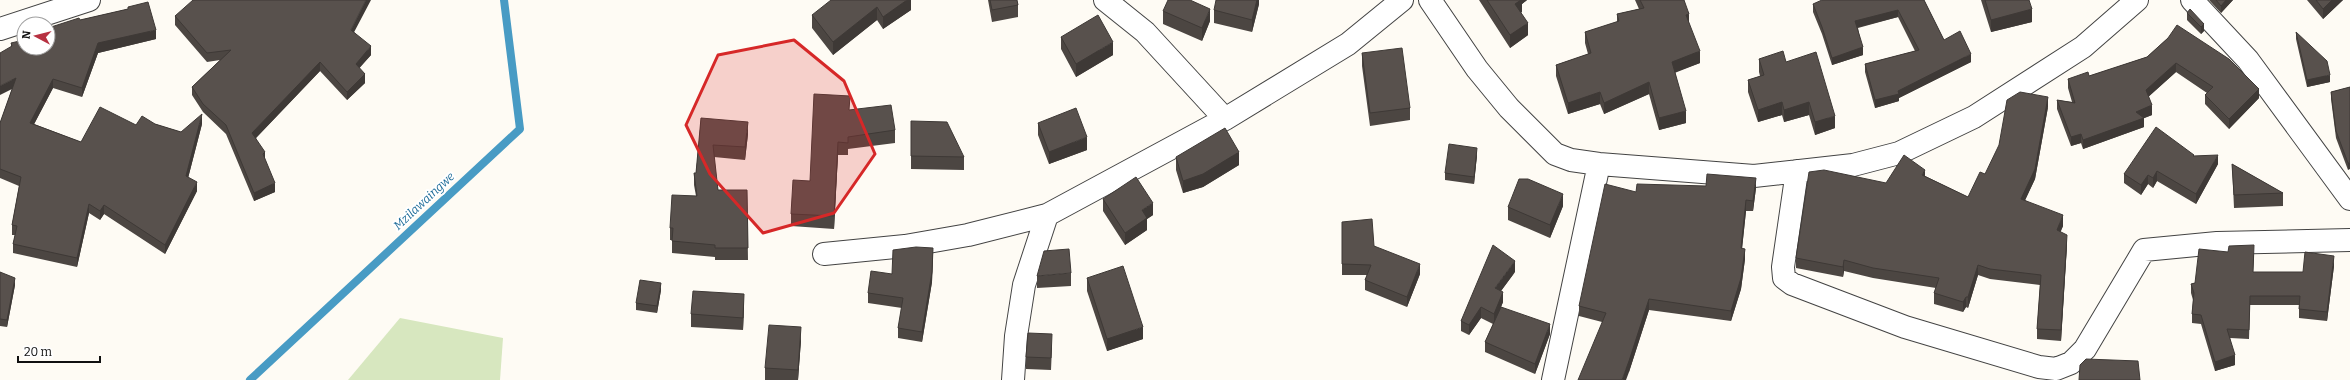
<svg xmlns="http://www.w3.org/2000/svg" width="2350" height="380" viewBox="0 0 2350 380" font-family="Bitter,serif">
  <style>
    .green { fill: #d7e7bf }
    .lines { fill: none; stroke-linecap: round; stroke-linejoin: round }
    .stream { stroke: #489bc4; stroke-width: 8 }
    .street-casing { stroke: #434343; stroke-width: 24 }
    .street { stroke: #fff; stroke-width: 22 }
    .wall { fill: #4c4642 }
    .shaded-wall { fill: #3e3936 }
    .building { fill: #58514d; stroke: #3e3936 }
    .marked { fill: #d62828; fill-opacity: 0.2; stroke: #d62828; stroke-width: 3; stroke-linejoin: round }
    .labels { text-anchor: middle; dominant-baseline: central; stroke-width: 4; stroke-linejoin: round; paint-order: stroke }
    .water-label { font-size: 12px; font-style: italic; fill: #216e9a; stroke: #fff }
  </style>
  <rect width="100%" height="100%" fill="#fefbf4"/>
  <path class="green" d="M400,318L503,338L500,380H348Z"/>
  <g class="lines">
    <path class="stream" d="M250,380L520,129L504,0"/>
    <defs>
      <path id="street" d="M1105,0L1145,32L1225,119
        M1430,0L1477,69L1509,108L1555,154L1571,160L1599,164L1754,176L1853,165L1899,153L1974,117L2083,47L2137,0
        M2192,0L2248,60L2350,199
        M0,29L89,0
        M1797,171L1783,267L1784,278L1792,284L1905,327L2039,367L2056,369L2071,363L2085,349L2144,250L2217,243L2350,240
        M824,254L905,246L968,235L1047,215L1225,119L1348,44L1402,0
        M1013,380L1016,336L1024,285L1047,215
        M1553,380L1599,164"/>
    </defs>
    <use href="#street" class="street-casing"/>
    <use href="#street" class="street"/>
  </g>
  <path class="wall" d="M911,0V10L883,29L877,20L833,55L812,28V15Z
    M988,0H1017L1018,5V17L992,22Z
    M1259,0V4L1252,32L1214,23V10Z
    M1479,0H1527L1522,4V12H1521L1528,35L1510,48Z
    M1635,0H1684L1689,23L1700,63L1675,72L1686,123L1659,130L1649,94L1604,114L1600,104L1568,114L1556,76V65L1588,54L1585,43V32L1617,22V14L1639,9Z
    M1924,0L1944,40L1971,62L1899,98V101L1875,108L1865,72V64L1915,51L1898,17L1858,28L1863,55L1832,65L1822,34L1813,12V4Z
    M1981,0H2029L2032,22L1991,32Z
    M2209,0H2233L2221,13Z
    M2307,0H2343L2323,19Z
    M128,7L156,39L98,53L82,97L53,88L34,124L81,142L136,125L155,124L181,132L202,124L188,178L197,191L165,254L104,214L100,220L89,213L77,267L13,253V244L15,235H12V225L19,186L0,178V123L12,89L11,43L24,48L80,20L128,9Z
    M1163,11L1210,21L1202,41L1163,24Z
    M2187,13L2204,24V31L2201,34L2187,20Z
    M175,16L354,32L371,55L359,68L365,83L347,100L320,71L256,138L265,160L275,192L254,201L226,134L203,112L192,95V87L220,60L207,62L175,25Z
    M2296,32L2330,82L2307,87L2296,39Z
    M1061,37L1113,55L1076,77L1061,49Z
    M2168,38L2259,98L2229,129L2205,104V95L2207,93L2176,72L2148,97L2152,115L2144,118V127L2083,149L2081,143L2071,146L2057,109V100L2072,102L2068,88V79L2089,76L2147,57Z
    M1362,53L1410,108V120L1370,126L1362,66Z
    M1759,59L1786,62L1835,128L1815,135L1809,115L1784,122L1782,115L1758,122L1748,92V80L1760,76L1759,72Z
    M2350,87L2348,170L2336,138L2331,99V92Z
    M2048,107L2035,179L2025,200L2063,226L2060,232L2067,245L2061,341L2037,339V329L2040,285L1990,279L1978,275L1968,308L1966,307L1963,312L1934,304V293L1936,288L1873,278L1844,271L1843,277L1796,268V258L1886,183L1925,176L1968,197L1985,174Z
    M850,110L895,130V143L848,149V155H838L834,229L791,226V214Z
    M701,118L748,134L745,160L714,157L718,190H747L748,260H715V257L672,253V240H670V228L696,196L694,185V173H696Z
    M911,121L964,157V170L911,169Z
    M1038,123L1087,150L1049,164L1038,135Z
    M1477,155L1474,184L1445,180V173Z
    M2194,156L2218,164L2196,204L2157,181L2153,188L2148,184L2141,195L2124,183V174Z
    M1176,157L1239,165L1203,187L1183,193L1176,170Z
    M2232,164L2283,193V206L2234,208Z
    M1706,186L1756,188L1753,211H1746L1742,248L1745,259L1741,289L1731,321L1649,310L1629,372L1602,322L1579,316V306L1636,192Z
    M1103,199L1153,215L1147,219V230L1125,245L1103,211Z
    M1563,206L1550,238L1508,220V207Z
    M1342,222L1374,246L1420,274L1407,307L1365,290V280L1367,275H1342Z
    M2254,255L2253,272H2303L2334,266L2327,321L2299,318V305H2250L2249,339L2230,338L2235,365L2215,371L2201,324L2192,323V314L2193,300L2191,293V284L2195,283Z
    M933,258L932,282L922,342L898,338V328L902,308L868,303V293L892,274Z
    M0,272L15,285L7,327L0,326Z
    M1515,272L1501,291L1503,302L1501,307L1550,334L1535,374L1485,352V342L1493,324L1481,318L1469,335L1461,331V321Z
    M1071,273V286L1037,288V276Z
    M1087,278L1143,339L1107,351L1087,291Z
    M661,290L657,313L636,310V303Z
    M744,307L743,330L691,327V314Z
    M801,340L798,380H765V368Z
    M1052,347L1051,370L1026,369V357Z"/>
  <path class="shaded-wall" d="M366,0H371L351,38V30Z
    M907,0H911V10L883,29V17Z
    M1257,0H1259V4L1252,32V20Z
    M1518,0H1527L1522,4V12L1515,16V4Z
    M2226,0H2233L2221,13V6Z
    M2332,0H2343L2323,19V9Z
    M877,7V20L833,55V42Z
    M1210,9V21L1202,41V28Z
    M2032,9V22L1991,32V20Z
    M1898,10V17L1855,28V21Z
    M1689,14V25L1686,15Z
    M1528,23V35L1510,48V35Z
    M2204,24V31L2201,34V27Z
    M156,30V39L98,53L82,97V88L98,43Z
    M1113,42V55L1076,77V64Z
    M371,46V55L356,72V64Z
    M1863,47V55L1832,65V58Z
    M1700,51V63L1672,74V62Z
    M1971,54V62L1899,98V101L1875,108V100L1898,91Z
    M320,62V71L252,142V133Z
    M2176,63V72L2146,99V90Z
    M365,74V83L347,100V92Z
    M2330,75V82L2307,87V80Z
    M16,78V87L0,95V86Z
    M53,79V88L30,132V123Z
    M1649,82V94L1604,114V103Z
    M2259,89V98L2229,129V119Z
    M1600,92V104L1568,114V103Z
    M2048,97V107L2035,179L2021,209V199Z
    M1782,102V115L1758,122V110Z
    M1809,102V115L1784,122V110Z
    M2152,105V115L2137,121L2144,118V127L2083,149V140L2136,112Z
    M1686,111V123L1659,130V118Z
    M202,114V124L186,186V176Z
    M1835,116V128L1815,135V122Z
    M748,122V134L745,160V147Z
    M2081,134V143L2071,146V137Z
    M1087,137V150L1049,164V152Z
    M838,142V155L834,229V216Z
    M1477,148V155L1474,184V177Z
    M265,152V161L263,154Z
    M1239,152V165L1203,187L1183,193V181Z
    M2218,155V164L2196,204V194Z
    M2350,162V169L2348,170V163Z
    M1925,170V180L1922,175Z
    M2157,171V181L2153,188V178Z
    M2148,175V184L2141,195V185Z
    M1756,178V188L1753,211V201Z
    M197,182V191L165,254V245Z
    M275,183V192L254,201V193Z
    M1563,194V206L1550,238V225Z
    M1746,200V211L1741,259V248Z
    M1153,203V215L1147,219V230L1125,245V233L1142,210Z
    M89,204V213L77,267V258Z
    M104,205V214L100,220V211Z
    M2063,215V226L2057,241V230Z
    M2067,235V245L2061,341V330Z
    M933,248L932,282L922,342V332Z
    M1745,249V259L1741,289L1731,321V311Z
    M2334,256V266L2327,321V312Z
    M1844,260V271L1843,277V267Z
    M1515,261V272L1495,299V288Z
    M1420,264V274L1407,307V297Z
    M1978,265V275L1968,308V297Z
    M15,278V285L7,327V320Z
    M661,283V290L657,313V306Z
    M1503,292V302L1494,324V314Z
    M744,294V307L743,330V318Z
    M1966,297V307L1963,312V302Z
    M1649,299V310L1629,372L1626,380H1622Z
    M1481,307V318L1469,335V325Z
    M1550,324V334L1535,374V364Z
    M801,327V340L798,380V370Z
    M1143,327V339L1107,351V339Z
    M2235,355V365L2215,371V362Z"/>
  <path class="building" d="M193,0H366L351,30L371,46L356,64L365,74L347,92L320,62L252,133L265,152L263,154L275,183L254,193L226,125L203,104L192,87L231,50L207,53L175,16Z
    M831,0H907L883,17L877,7L833,42L812,15Z
    M990,0H1017L1018,5L992,10Z
    M1168,0H1190L1210,9L1202,28L1163,11Z
    M1216,0H1257L1252,20L1214,10Z
    M1487,0H1521L1515,4L1528,23L1510,35Z
    M1640,0H1684L1689,14L1686,15L1700,51L1672,62L1686,111L1659,118L1649,82L1604,103L1600,92L1568,103L1556,65L1591,53L1585,32L1619,21L1617,14L1644,8Z
    M1822,0H1924L1944,40L1960,31L1971,54L1898,91L1899,94L1875,100L1865,64L1919,50L1898,10L1855,21L1863,47L1832,58L1822,27L1813,4Z
    M1985,0H2029L2032,9L1991,20Z
    M2216,0H2226L2221,6Z
    M2316,0H2332L2323,9Z
    M148,2L156,30L98,43L82,88L53,79L30,123L81,142L100,107L136,125L142,116L155,124L181,132L202,114L186,176L197,182L165,245L104,205L100,211L89,204L77,258L13,244L17,226L12,225L21,177L0,169V123L16,78L0,86V53L12,46L11,43L24,40V48H48V28L79,18L80,20L128,9V7Z
    M2190,9L2204,24L2201,27L2187,13Z
    M1098,15L1113,42L1076,64L1061,37Z
    M2177,25L2229,59L2259,89L2229,119L2205,95L2213,87L2176,63L2146,90L2152,105L2136,112L2144,118L2083,140L2081,134L2071,137L2057,100L2075,103L2068,79L2088,72L2089,76L2147,57L2168,38Z
    M2296,32L2327,61L2330,75L2307,80Z
    M1402,48L1410,108L1370,113L1362,53Z
    M1783,51L1786,62L1816,52L1835,116L1815,122L1809,102L1784,110L1782,102L1758,110L1748,80L1764,75L1759,59Z
    M2350,87V162L2348,163L2336,131L2331,92Z
    M2020,92L2048,97L2035,169L2021,199L2063,215L2057,230L2067,235L2061,330L2037,329L2041,275L1990,269L1978,265L1968,297H1966L1963,302L1934,293L1939,278L1873,268L1844,260L1843,267L1796,258L1809,172L1824,170L1886,183L1904,155L1925,170L1922,175L1968,197L1980,172L1985,174L1999,145L2007,100Z
    M814,94L850,96L849,110L891,105L895,130L848,137V143L838,142L834,216L791,214L793,180L810,181Z
    M1076,108L1087,137L1049,152L1038,123Z
    M701,118L748,122L745,147L713,145L718,190H747L748,248H715V245L672,241L673,228H670L672,195L697,196L694,173H696Z
    M911,121L947,122L964,157L911,156Z
    M2156,127L2194,155L2193,156L2218,155L2196,194L2157,171L2153,178L2148,175L2141,185L2124,174Z
    M1225,128L1239,152L1203,174L1183,181L1176,157Z
    M1449,144L1477,148L1474,177L1445,173Z
    M2232,164L2283,193L2234,195Z
    M1707,174L1756,178L1753,201L1746,200L1741,248L1745,249L1741,278L1731,311L1649,299L1629,361L1622,380H1578L1606,313L1579,306L1605,184L1636,192L1637,184L1706,186Z
    M1136,177L1153,203L1142,210L1147,218L1125,233L1103,199Z
    M1519,179H1528L1563,194L1550,225L1508,207Z
    M1372,219L1374,246L1420,264L1407,297L1365,280L1371,265L1342,264V222Z
    M1493,245L1515,261L1495,288L1503,292L1494,314L1481,307L1469,325L1461,321Z
    M2254,245L2253,272H2303L2305,252L2334,256L2327,312L2299,309L2300,296H2250L2249,330L2227,329L2235,355L2215,362L2201,315L2192,314L2194,293L2191,284L2195,283L2199,249L2228,252L2229,246Z
    M916,247L933,248L932,272L922,332L898,328L903,298L868,293L871,271L892,274L893,250Z
    M1069,249L1071,273L1037,276L1044,251Z
    M1123,266L1143,327L1107,339L1087,278Z
    M0,272L15,278L7,320L0,319Z
    M640,280L661,283L657,306L636,303Z
    M693,291L744,294L743,318L691,314Z
    M1501,307L1550,324L1535,364L1485,342Z
    M769,325L801,327L798,370L765,368Z
    M1028,333L1052,334L1051,358L1026,357Z
    M2086,359L2138,361L2140,380H2079L2080,365Z"/>
  <path class="marked" d="M794,40L844,81L875,154L834,213L763,233L710,174L686,125L718,55Z"/>
  <g class="labels">
    <g class="water-label">
      <text transform="translate(424 201) rotate(-43)">Mzilawaingwe</text>
    </g>
  </g>
  <g transform="translate(36 36) rotate(277)"><circle r="19" fill="#ffffff" stroke="#9f9f9f"/>
  <path d="M0-3L7 15L0 10L-7 15Z" fill="#b73141"/>
  <text y="-6" font-size="11" font-weight="bold" text-anchor="middle" fill="#101010">N</text>
  </g>
  <path d="M18 356v6h82v-6" fill="none" stroke="#101010" stroke-width="2"/>
  <text x="24" y="356" font-size="12" fill="#101010" stroke="#ffffff" stroke-width="3" paint-order="stroke">20 m</text>
</svg>
